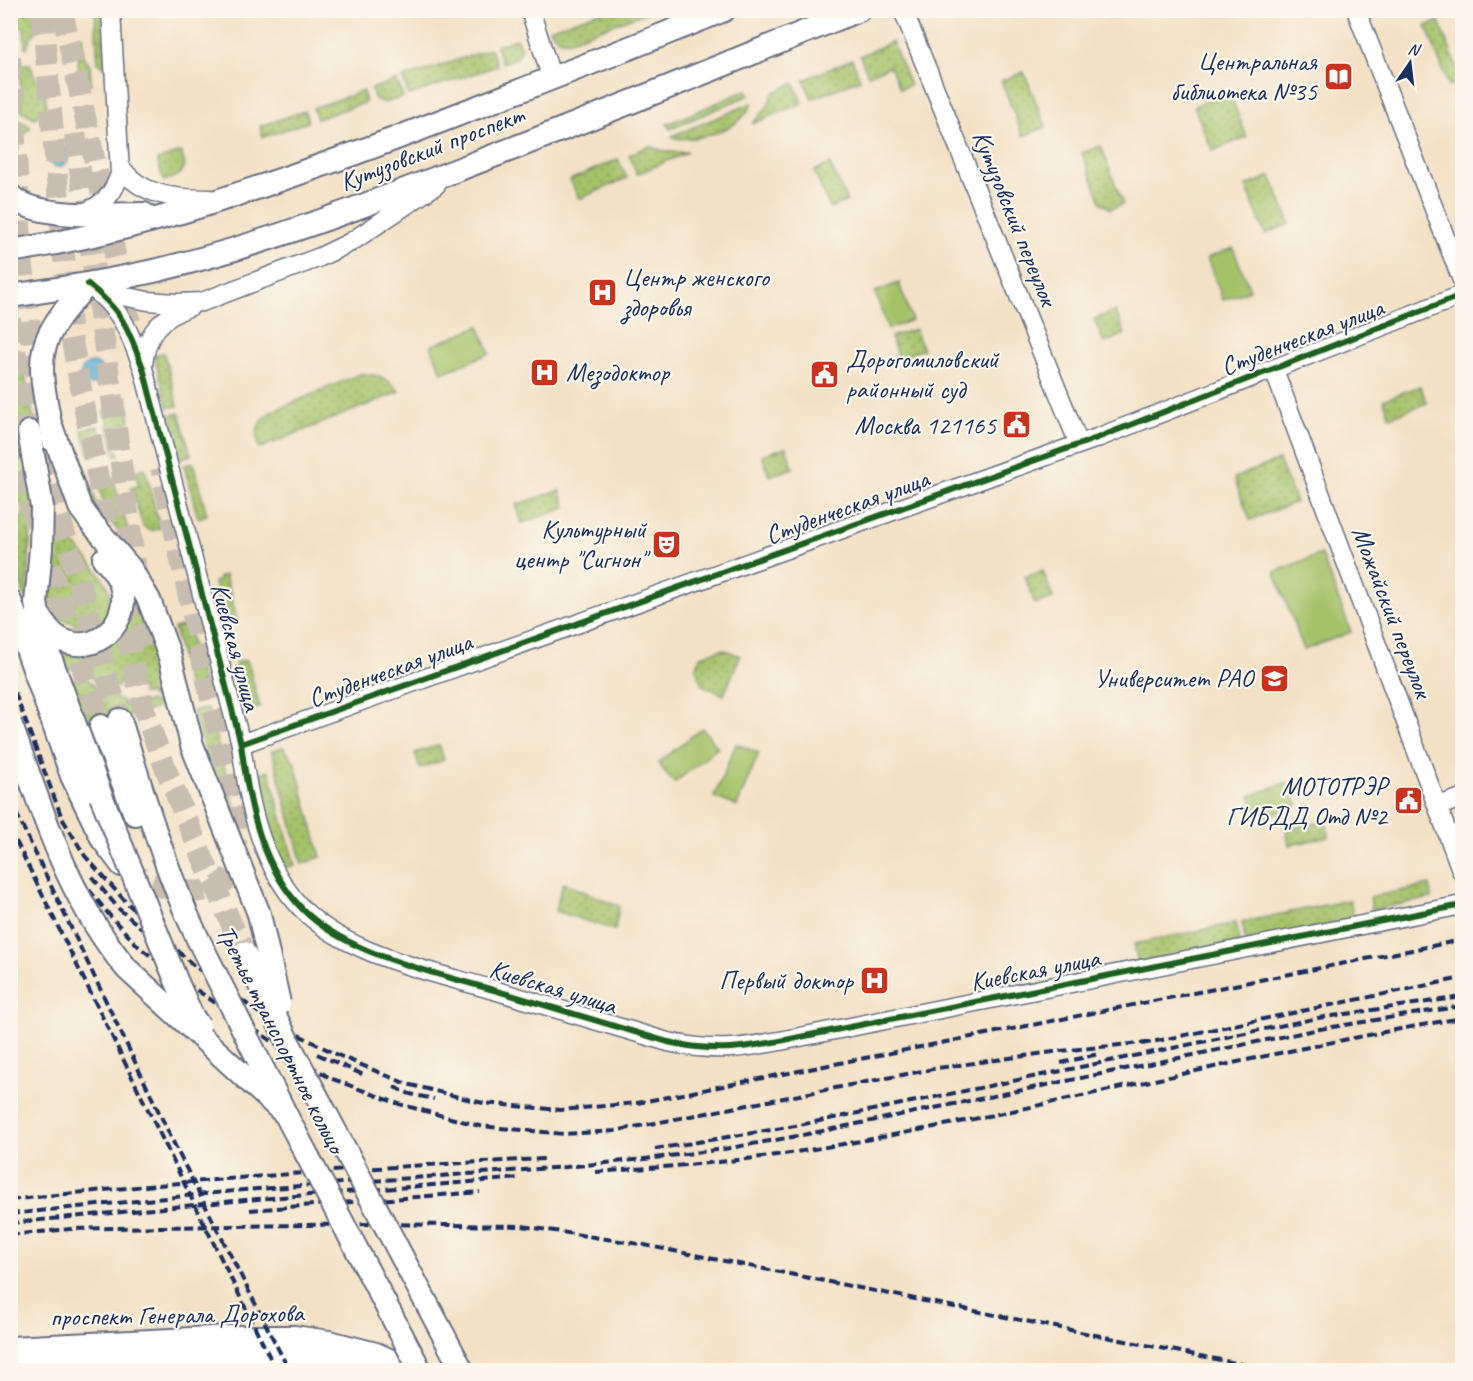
<svg xmlns="http://www.w3.org/2000/svg" width="1473" height="1381" viewBox="0 0 1473 1381" font-family="Caveat,sans-serif">
  <style>
    .grass { fill: url(#grass-dots); stroke: #607864; stroke-width: 1.5 }
    .pitch { fill: #a5c269; stroke: #607864; stroke-width: 1.5 }
    .water { fill: url(#water-ripples); stroke: #366c96; stroke-width: 1.5 }
    .lines { fill: none; stroke-linecap: round; stroke-linejoin: round }
    .major-tunnel { stroke: #c8bdb1; stroke-width: 22; stroke-dasharray: 22 11; stroke-linecap: butt }
    .minor-casing { stroke: #676d82; stroke-width: 21 }
    .major-casing { stroke: #676d82; stroke-width: 26 }
    .minor { stroke: #fff; stroke-width: 18 }
    .major { stroke: #fff; stroke-width: 22 }
    .rail { stroke: #1b2f5e; stroke-width: 4; stroke-dasharray: 9 4.5; stroke-linecap: butt }
    .major-bridge-casing { stroke: #676d82; stroke-width: 26; stroke-linecap: butt }
    .major-bridge { stroke: #fff; stroke-width: 22 }
    .cycleway-casing { stroke: #fbf7ec; stroke-width: 10 }
    .cycleway { stroke: #1b5e20; stroke-width: 6 }
    .labels { text-anchor: middle; dominant-baseline: central; stroke-width: 4.5; stroke-linejoin: round; paint-order: stroke }
    .poi-label { font-size: 26px; fill: #1b2f5e; stroke: #fbf7ec; text-anchor: end }
    .street-label { font-size: 26px; fill: #1b2f5e; stroke: #fbf7ec }
  </style>
  <defs>
    <pattern id="grass-dots" width="8" height="8" patternUnits="userSpaceOnUse" patternTransform="scale(1.5)"><rect width="8" height="8" fill="#a5c269"/><path d="M2 2h.1M6 6h.1" fill="none" stroke="#869e5a" stroke-width="1.8" stroke-linecap="round"/></pattern>
    <pattern id="water-ripples" width="26" height="14" patternUnits="userSpaceOnUse" patternTransform="scale(1.5)"><rect width="26" height="14" fill="#50a9cd"/><path d="M2 4q2-2 4 0t4 0M15 11q2-2 4 0t4 0" fill="none" stroke="#428aaa"/></pattern>
  </defs>
  <rect width="100%" height="100%" fill="#fbf7ec"/>
  <filter id="ink" filterUnits="userSpaceOnUse"><feTurbulence type="fractalNoise" baseFrequency=".0167" numOctaves="2"/><feDisplacementMap in="SourceGraphic" scale="12" xChannelSelector="R" yChannelSelector="G"/><feConvolveMatrix kernelMatrix="1 2 1 2 8 2 1 2 1" color-interpolation-filters="sRGB"/></filter>
  <filter id="wash" filterUnits="userSpaceOnUse"><feTurbulence type="fractalNoise" baseFrequency=".008" numOctaves="4" result="noise"/><feDisplacementMap in="SourceGraphic" scale="24" xChannelSelector="R" yChannelSelector="G"/><feGaussianBlur stdDeviation="1.35" result="paint"/><feColorMatrix in="noise" values="0 0 0 0 0 0 0 0 0 0 0 0 0 0 0 0 0 1.4 0 .05"/><feComposite in="paint" operator="in"/></filter>
  <g filter="url(#wash)">
    <rect width="100%" height="100%" fill="#f3e1c6"/>
    <path class="grass" d="M17,11H37L38,30L31,37L27,48L25,47L24,27L18,26Z
      M95,11H102L105,68L98,63Z
      M603,11H650L568,41L558,39L549,29Z
      M1439,21L1462,81L1449,86L1426,26Z
      M77,36H82L83,56L90,65L91,84L79,85Z
      M517,39L521,51L517,58L502,63L496,46Z
      M892,42L910,85L900,89L890,66L868,75L860,56Z
      M491,49L497,66L409,95L403,78Z
      M852,59L860,79L812,99L804,80Z
      M19,64H30L35,77L45,88L47,113H40L35,118L22,111Z
      M1024,72L1046,127L1023,136L1001,81Z
      M397,80L403,97L385,103L375,99L371,89Z
      M794,83L802,103L752,124L766,109L774,92Z
      M747,90L749,95L670,129L667,124Z
      M363,91L366,102L317,119L313,108Z
      M1229,92L1247,137L1212,151L1194,106Z
      M752,103C742,130 699,141 673,138L672,136Z
      M305,111L308,122L263,137L260,126Z
      M10,116L31,127L23,136L18,150H11Z
      M649,146L667,152H688L637,174L629,155Z
      M1101,146L1123,204L1110,209L1101,202L1082,153Z
      M181,152L185,165L179,175L164,181L157,160Z
      M618,159L627,178L579,199L570,180Z
      M830,164L847,201L830,208L814,171Z
      M1271,176L1290,224L1265,234L1246,186Z
      M1116,311L1125,334L1104,343L1094,319Z
      M915,329L923,349L898,358L891,337Z
      M20,350L36,431L27,597L25,598L20,582L21,576C7,563 11,540 10,522L21,519L24,511L21,503L13,500L12,495L15,489L11,468L16,455L11,440V352Z
      M164,353L178,406L168,408L154,355Z
      M360,374C378,374 389,378 399,392L260,448C252,433 259,421 271,412Z
      M1420,386L1427,403L1390,417L1383,400Z
      M127,396L130,422L112,427L119,455H115L107,425L109,424L103,412L119,403Z
      M179,413L191,455L181,458L170,415Z
      M98,426L105,450L90,457L82,430Z
      M79,447L100,516L94,514L73,456Z
      M786,447L793,468L769,476L762,455Z
      M1279,460L1296,502L1250,520L1234,478Z
      M193,463L207,515L198,518L184,465Z
      M145,468L160,528L150,531L143,526L131,488L139,486L135,471Z
      M103,476L113,478L128,530L122,535L109,520L96,478Z
      M560,490L566,508L522,523L516,505Z
      M56,507C60,518 63,528 69,537C84,560 129,590 103,621C96,630 89,631 78,630L77,624L60,619L51,604L50,508Z
      M1043,571L1053,598L1035,604L1025,577Z
      M225,575L238,623L226,626L214,582L219,581V577Z
      M140,600L170,698L164,700L150,697V694H142L143,688L135,687L136,683L130,681L128,685L120,682L118,688L111,684L110,687C99,684 87,676 83,665L63,671L56,646L72,652L133,601Z
      M187,625L203,683L188,687L174,628Z
      M723,649L740,656L724,695L702,685L696,669L700,656Z
      M247,660L260,707L248,711L235,663Z
      M84,676L98,689L109,691V694L116,695L115,699L124,701L123,705L130,706L131,703L139,705L140,701L148,703L149,701L160,704L161,707L86,730L67,682Z
      M208,708L244,839L242,840L204,748L193,711Z
      M439,745L444,760L420,768L415,753Z
      M283,747L294,761L321,857L302,864L272,751Z
      M269,771L295,866L281,868L272,848L252,775Z
      M1326,821L1329,837L1289,845L1286,829Z
      M563,883L619,906L615,930L555,911Z
      M1430,885L1432,898L1372,910L1370,897Z
      M1350,900L1354,920L1246,942L1242,922Z
      M1236,923L1240,943L1138,963L1134,944Z"/>
    <path class="pitch" d="M1233,248L1250,290L1223,300L1207,258Z
      M899,283L912,320L888,329L875,292Z
      M479,326L490,353L442,373L431,346Z
      M1321,554L1351,632L1304,650L1275,572Z
      M702,728L718,748L674,783L658,763Z
      M736,744L759,753L737,806L714,797Z
      M1288,782L1297,805L1259,819L1250,796Z"/>
    <path class="water" d="M47 156a11 11 0 1 1 22 0a11 11 0 1 1-22 0Z
      M81 374a11 11 0 1 1 22 0a11 11 0 1 1-22 0Z"/>
  </g>
  <g filter="url(#ink)">
    <g class="lines">
      <path class="major-tunnel" d="M42,10L71,336L112,552
        M62,10L134,342
        M10,57L22,258L36,381
        M75,134L148,657
        M10,319L29,432
        M41,420L58,511L120,720
        M10,440L101,726
        M121,599C129,640 135,684 149,724C177,802 212,878 244,953
        M123,866C132,872 141,879 151,883C172,892 218,900 231,873C241,853 233,813 231,791L161,468"/>
      <defs>
        <path id="minor" d="M530,10L552,79
          M903,10L1079,444
          M1356,10L1462,280
          M120,166C140,196 176,199 210,199
          M83,213C103,205 113,195 120,174L111,10
          M88,284C124,313 127,327 143,368L241,744C248,798 259,859 296,902C339,954 434,972 497,991C554,1008 611,1025 668,1042C720,1054 749,1047 800,1037L1462,905
          M98,288L117,295L148,301L176,303L202,302L320,257L351,242L436,185
          M143,366C145,334 161,317 191,306
          M1274,370L1462,872
          M241,744L1097,438L1462,295
          M1438,806L1462,798"/>
        <path id="major" d="M10,195C32,220 112,214 144,214
          M10,251C143,231 269,185 394,139C504,97 614,55 724,10
          M10,296C60,289 109,281 158,270C275,242 389,196 501,153C621,107 740,58 859,10
          M51,426L80,507L90,521L130,568L149,600L170,657L192,745L259,914
          M29,432L42,507L41,548L36,603L42,635L101,796
          M53,440C39,361 28,347 88,284
          M10,601L72,776L103,840L122,865
          M37,612C43,621 48,631 57,637C89,658 125,630 123,595C122,581 113,569 104,559
          M120,720C143,793 164,868 197,937
          M101,726L135,814
          M10,1348L231,1337H294L329,1342L376,1354L411,1370
          M10,1370L64,1364L268,1355C302,1355 334,1358 365,1370"/>
      </defs>
      <use href="#minor" class="minor-casing"/>
      <use href="#major" class="major-casing"/>
      <use href="#minor" class="minor"/>
      <use href="#major" class="major"/>
      <path class="rail" d="M10,680L62,818L85,856L125,901L193,965L269,1020L340,1056L407,1084L483,1103L560,1110L637,1103L1462,940
        M10,764L18,782L41,822L78,876L111,917L139,947L192,987L279,1046L330,1078L399,1104L480,1126L564,1134L614,1131L938,1068L1060,1051L1151,1042
        M10,800L178,1152L289,1370
        M10,829L276,1370
        M92,877L119,909L144,930
        M1142,1044L1462,978
        M317,1054L366,1076
        M1061,1063L1098,1054
        M394,1087L410,1094L434,1099
        M655,1149L795,1126L1318,1018L1462,997
        M596,1172C661,1167 726,1163 790,1153C1016,1117 1237,1056 1462,1018
        M10,1200C188,1180 366,1167 545,1159
        M250,1210L480,1192
        M10,1214L244,1190L566,1167L654,1158L724,1149L798,1136L1320,1029L1462,1006
        M10,1223L245,1200L521,1178
        M10,1235L70,1229L162,1227L376,1224L522,1226L639,1244L1271,1370"/>
      <defs>
        <path id="major-bridge" d="M10,723C43,811 66,896 127,969L286,1115
          M101,796L176,980L192,1016L199,1026
          M259,914L279,1003
          M197,937L286,1115L420,1370
          M244,953L288,1042L462,1370"/>
      </defs>
      <use href="#major-bridge" class="major-bridge-casing"/>
      <use href="#major-bridge" class="major-bridge"/>
      <defs>
        <path id="cycleway" d="M88,284C124,313 127,327 143,368L241,744C248,798 259,859 296,902C339,954 434,972 497,991C554,1008 611,1025 668,1042C720,1054 749,1047 800,1037L1462,905
          M241,744L1097,438L1462,295"/>
      </defs>
      <use href="#cycleway" class="cycleway-casing"/>
      <use href="#cycleway" class="cycleway"/>
    </g>
  </g>
  <defs>
    <symbol id="library-square" viewBox="-11 -11 22 22"><rect x="-9" y="-9" width="18" height="18" rx="4" fill="#c8321e" stroke="#fbf7ec"/><path d="M-6-4Q-3-5.5-.7-3.5V5Q-3 3-6 4ZM6-4Q3-5.5 .7-3.5V5Q3 3 6 4Z" fill="#fff"/></symbol>
    <symbol id="hospital-square" viewBox="-11 -11 22 22"><rect x="-9" y="-9" width="18" height="18" rx="4" fill="#c8321e" stroke="#fbf7ec"/><path d="M-5-5h3v3.5h4V-5h3V5h-3V1.5h-4V5h-3Z" fill="#fff"/></symbol>
    <symbol id="civic-square" viewBox="-11 -11 22 22"><rect x="-9" y="-9" width="18" height="18" rx="4" fill="#c8321e" stroke="#fbf7ec"/><path d="M-.6-6.5H3V-4.5H.6V-3L4-1V1h2V6H-6V1h2V-1L-.6-3ZM-1.2 2.5V6h2.4V2.5Z" fill="#fff"/></symbol>
    <symbol id="theatre-square" viewBox="-11 -11 22 22"><rect x="-9" y="-9" width="18" height="18" rx="4" fill="#c8321e" stroke="#fbf7ec"/><path d="M-5-5.5Q0-4 5-5.5V0Q5 5 0 6Q-5 5-5 0ZM-3.3-2.5H-1v1.5H-3.3ZM1-2.5H3.3v1.5H1ZM-2.8 1Q0 5.5 2.8 1Z" fill="#fff"/></symbol>
    <symbol id="university-square" viewBox="-11 -11 22 22"><rect x="-9" y="-9" width="18" height="18" rx="4" fill="#c8321e" stroke="#fbf7ec"/><path d="M0-5L7-2L0 1L-7-2ZM-4 1L0 2.5L4 1V4Q0 6-4 4Z" fill="#fff"/></symbol>
  </defs>
  <g fill-rule="evenodd">
    <use href="#library-square" x="1322" y="60" width="33" height="33"/>
    <use href="#hospital-square" x="586" y="276" width="33" height="33"/>
    <use href="#hospital-square" x="528" y="356" width="33" height="33"/>
    <use href="#civic-square" x="808" y="358" width="33" height="33"/>
    <use href="#civic-square" x="1000" y="408" width="33" height="33"/>
    <use href="#theatre-square" x="650" y="528" width="33" height="33"/>
    <use href="#university-square" x="1258" y="662" width="33" height="33"/>
    <use href="#civic-square" x="1392" y="784" width="33" height="33"/>
    <use href="#hospital-square" x="858" y="964" width="33" height="33"/>
  </g>
  <g class="labels">
    <g class="poi-label">
      <text x="1317" y="61">Центральная<tspan x="1317" dy="30">библиотека №35</tspan></text>
      <text x="623" y="277" text-anchor="start">Центр женского<tspan x="623" dy="30">здоровья</tspan></text>
      <text x="846" y="359" text-anchor="start">Дорогомиловский<tspan x="846" dy="30">районный суд</tspan></text>
      <text x="566" y="372" text-anchor="start">Мезодоктор</text>
      <text x="996" y="425">Москва 121165</text>
      <text x="646" y="529">Культурный<tspan x="646" dy="30">центр "Сигнон"</tspan></text>
      <text x="1253" y="678">Университет РАО</text>
      <text x="1387" y="786">МОТОТРЭР<tspan x="1387" dy="30">ГИБДД Отд №2</tspan></text>
      <text x="853" y="980">Первый доктор</text>
    </g>
    <g class="street-label">
      <text transform="translate(432 148) rotate(-21)">Кутузовский проспект</text>
      <text transform="translate(1015 218) rotate(68)">Кутузовский переулок</text>
      <text transform="translate(1302 337) rotate(-21)">Студенческая улица</text>
      <text transform="translate(847 507) rotate(-20)">Студенческая улица</text>
      <text transform="translate(1392 612) rotate(69)">Можайский переулок</text>
      <text transform="translate(236 647) rotate(75)">Киевская улица</text>
      <text transform="translate(390 670) rotate(-20)">Студенческая улица</text>
      <text transform="translate(1035 970) rotate(-11)">Киевская улица</text>
      <text transform="translate(553 987) rotate(17)">Киевская улица</text>
      <text transform="translate(281 1039) rotate(63)">Третье транспортное кольцо</text>
      <text transform="translate(177 1315) rotate(-1)">проспект Генерала Дорохова</text>
    </g>
  </g>
  <rect width="1473" height="1381" fill="none" stroke="#fbf7ec" stroke-width="36"/>
  <g transform="translate(1410 63) rotate(14)" stroke="#fbf7ec" stroke-width="4.5" paint-order="stroke">
  <path d="M0-4.5L10 22L0 15L-10 22Z" fill="#1b2f5e"/>
  <text y="-9" font-size="16" font-weight="bold" text-anchor="middle" fill="#1b2f5e">N</text>
  </g>
</svg>
